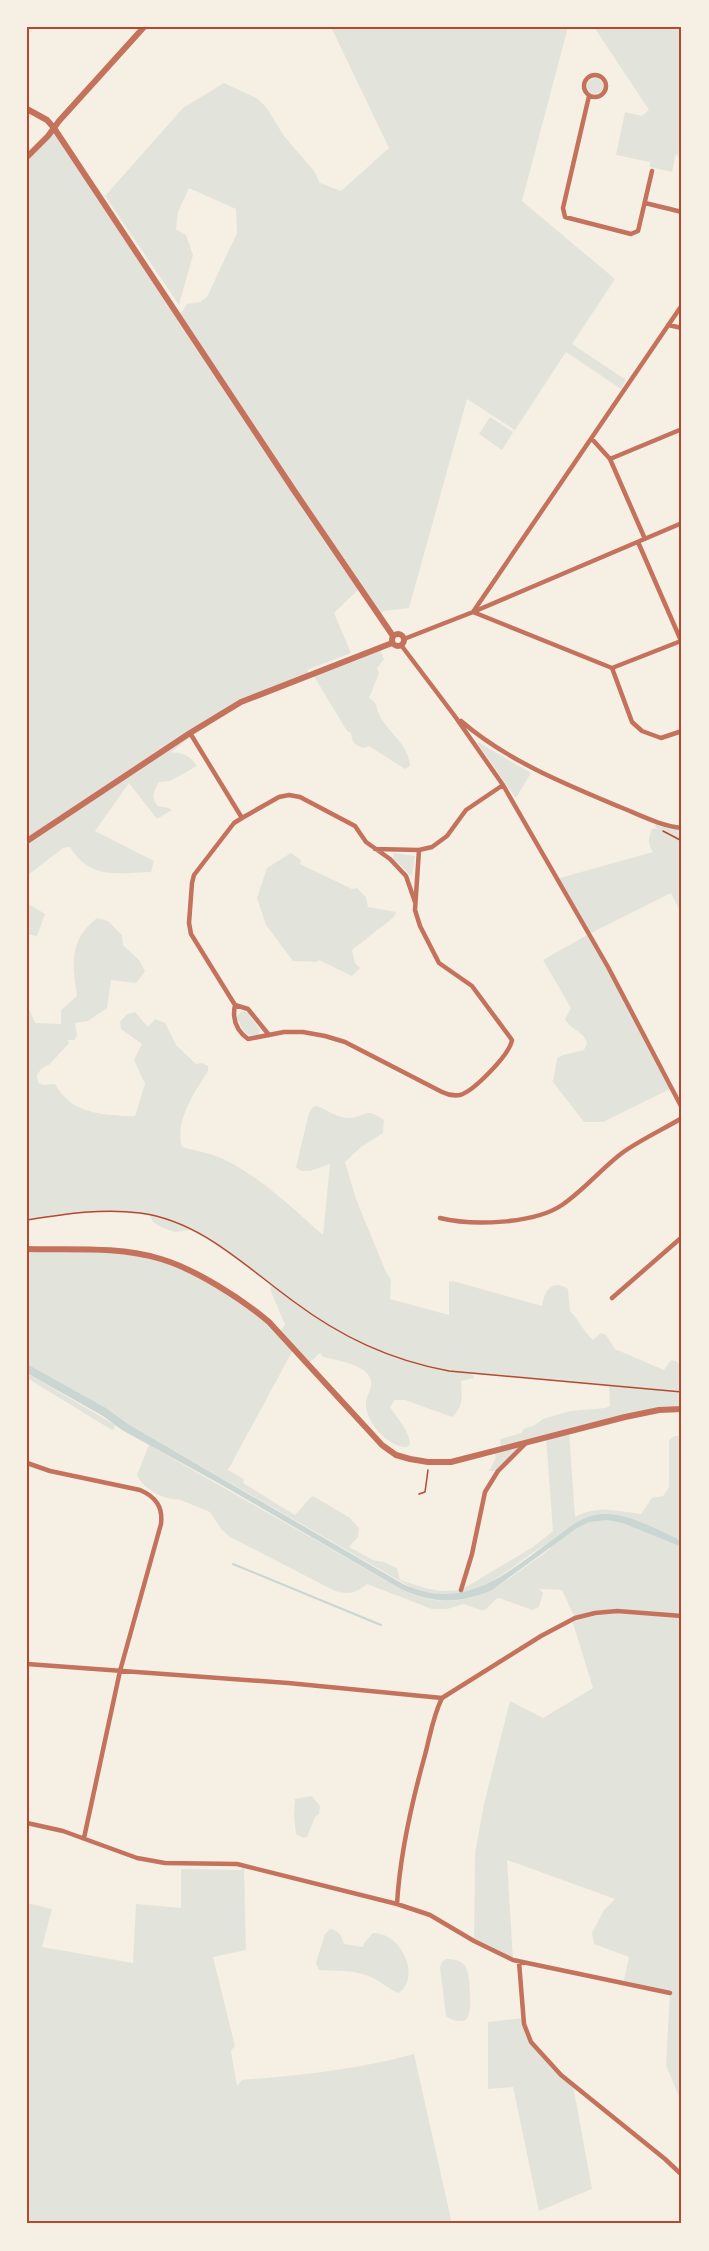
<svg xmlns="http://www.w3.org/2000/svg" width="709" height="2251" viewBox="0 0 709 2251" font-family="'Fira Sans Condensed',sans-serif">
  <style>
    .green { fill: #e2e4dc; fill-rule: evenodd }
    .water { fill: #c9d6d2 }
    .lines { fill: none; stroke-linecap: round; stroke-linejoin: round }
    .stream { stroke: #c9d6d2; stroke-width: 2 }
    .path { stroke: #b5482f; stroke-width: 1.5 }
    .minor { stroke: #c5725c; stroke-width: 4.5 }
    .tertiary { stroke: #c5725c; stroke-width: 6 }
    .neatline { fill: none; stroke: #b5482f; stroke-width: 2 }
  </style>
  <rect width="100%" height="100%" fill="#f6efe4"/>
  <path class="green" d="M331,27H568L522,201L615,279L572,344L626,380L621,389L566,352L515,430L467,399L409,608L384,611L378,614L360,588L334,613L351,653L307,670L309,674L241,702L190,732L192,736L170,753C181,751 190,756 197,766L170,781L159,782C154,791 150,797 158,806L169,808L172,810L157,819L129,783L95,831L154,861L151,872C118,873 90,880 70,847L63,848L27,876V157L54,128L176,314L182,312L187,304L200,302L207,297L237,233L236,209L189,188L178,212L176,229L186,235L193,255L179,305L105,196L183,108L224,83L258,99L266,107L284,136L314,171L320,183L341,191L389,148Z
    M594,27H682V163L676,153L672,172L650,167V162L616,155L625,112L642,116L649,110Z
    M587 86a8 8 0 1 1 16 0a8 8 0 1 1-16 0Z
    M490,417L513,432L502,450L479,434Z
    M379,648L384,659L377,668L379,673L369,698C378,702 376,710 381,718C390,734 409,745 410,766L405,769L369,746L364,748C355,746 352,742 351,733L347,731L312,673Z
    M478,742L531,773L516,798L478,744Z
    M657,822L682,828V915L671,893L589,934L672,1088L603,1122H584L553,1082L557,1058L563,1055L584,1050L587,1043C582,1029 571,1031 565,1019L571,1008L543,960L589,934L556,879L653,852C647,844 648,836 653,828L657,829L655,826Z
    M291,853L301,860L300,864L352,889L357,888L366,897L368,907L396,912L394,917L352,950L355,963L360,968L352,976L319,960L317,962L293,961L266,925L257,898L267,868Z
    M394,853L415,856L412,875H410L393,858Z
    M27,903L45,914L37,936L27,934Z
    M97,918L108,921L122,935L123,945L139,960L145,971L136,983L111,980L107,1008L88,1021L75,1023L77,1036L74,1040H68L69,1043L50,1064L41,1069L37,1075L38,1083L44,1085L55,1084C68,1107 86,1112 111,1115C119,1115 127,1117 135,1116L145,1084L134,1060L142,1044L121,1029L120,1022L127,1014L135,1012L148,1027L155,1019L165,1023L176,1045L196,1064L202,1063L208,1066V1071C195,1091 174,1123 182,1147C196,1151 211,1153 223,1159C261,1177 292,1208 323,1235L330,1164L310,1171H301L296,1167L309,1113L313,1107L317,1106C327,1110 338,1118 349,1118C366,1117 364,1106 384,1120L383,1133L361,1147L345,1162L356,1199L386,1272L391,1280L390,1299L449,1315V1282L453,1281L542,1306C544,1292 551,1278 568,1289L570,1311C580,1321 582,1330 593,1340L601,1333L606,1335L615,1349L664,1370L671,1360L676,1361L682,1367V1409H667L569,1431L575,1517C599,1505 615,1511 641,1514L652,1498L663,1496L669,1487V1441C672,1436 675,1435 682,1436V2104L666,2065L670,1993L623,1984L629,1957L594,1944L592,1933L604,1910L615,1899L507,1860L513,1960L474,1941L475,1853L484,1804L510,1701L543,1718L593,1688L572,1620L575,1618L562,1590L539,1589L543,1593L539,1607L532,1610L499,1598L496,1599L485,1610H480L464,1604L447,1609H432L367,1584C356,1593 348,1595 335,1591L230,1537L221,1529L210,1512L178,1499C165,1501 142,1488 137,1475L149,1445L401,1589C465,1620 499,1585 550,1549L548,1543C499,1572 478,1608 414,1589L128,1424L106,1408L27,1364V1249L120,1252L163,1259L234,1296L279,1333L285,1325L270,1289L272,1285L206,1238L192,1230L175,1232L163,1228L153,1222L150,1215C110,1206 67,1214 27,1220V1004L35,1023L61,1024V1010L77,996C72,964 69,940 97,918ZM293,1350L307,1365L320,1353L323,1357C336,1360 362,1364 369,1376C375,1386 367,1393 366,1402C364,1421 389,1448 407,1447L410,1444C408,1428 398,1420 390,1407L395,1400H405L452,1417C464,1407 462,1395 461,1381L474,1378L472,1373L609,1386L610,1406L605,1408L570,1411L543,1419L533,1426L523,1429L522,1433L500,1439L501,1449L494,1451L496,1458L489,1471H498L527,1442L546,1437L553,1531L533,1547L461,1590L440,1591L425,1588L400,1580L397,1568L384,1562L373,1560L349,1547L358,1537L359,1528L350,1518L313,1496L310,1498L295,1515L243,1483L244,1479L228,1470Z
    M242,1011L248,1012L260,1030L259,1034L255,1037L246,1034L236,1017Z
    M27,1373L115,1425L114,1429L112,1430L27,1378Z
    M312,1796L320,1806L319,1814L315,1817L307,1837L303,1838L296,1834L294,1815L295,1799Z
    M244,1867L246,1950L213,1957L235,2046L231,2051L237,2086L242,2080C302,2075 355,2070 414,2054L452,2224H27V1903L52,1909L42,1947L133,1963L136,1904L181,1908V1869L241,1870Z
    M330,1929C340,1931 341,1935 344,1944L363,1947L364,1943L373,1933C400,1932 422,1975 399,1993C387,1989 379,1979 366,1975C352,1970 335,1971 319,1970L316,1963L325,1934Z
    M446,1959C469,1958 469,1974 470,1992C470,2002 472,2011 466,2020C458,2022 453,2021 446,2016L440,1967L442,1962Z
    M523,2018L531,2042L573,2085L592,2189L539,2211L513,2087L488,2089V2022Z"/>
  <path class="water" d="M27,1364L106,1408L128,1424L403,1584C466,1613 506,1573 555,1538C567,1529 580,1518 595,1515C623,1509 657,1530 682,1541V1547L623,1523L607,1520L589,1522L577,1528L492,1590C460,1604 433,1604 401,1589L222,1485L122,1430L103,1416L27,1373Z"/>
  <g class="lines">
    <path class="stream" d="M233,1564L381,1625"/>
    <path class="path" d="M663,831L682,841
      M27,1220C65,1214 102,1208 140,1213C201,1221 246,1267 293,1301C341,1337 390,1360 449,1371L682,1392
      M419,1494L425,1492L428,1470"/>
    <path class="minor" d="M584 86a11 11 0 1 1 22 0a11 11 0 1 1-22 0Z
      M589,96L563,208L565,217L631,234L638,231L639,227L652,171
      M645,203L682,212
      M668,325L682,328
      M592,439L610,459L645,539
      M610,459L682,429
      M638,542L682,643
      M473,612L682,305
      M473,612L612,668
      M404,639L473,612L682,523
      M401,645L454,715L503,785L608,967L682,1108
      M612,668L632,722L642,731L661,738L682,731
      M612,668L681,641
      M461,721C506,760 565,784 620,807C640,815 661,826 682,828
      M190,733L242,818
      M375,849L419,850L432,847L447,836L466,810L503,785
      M415,902L406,876L390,859L366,842L355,826L300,797L289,795L279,797L242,818L234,823L194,875L192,883L189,923L191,934L235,1005C232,1019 237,1031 248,1039L284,1032H303L325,1036L345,1042L442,1092C448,1095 454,1096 460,1095C474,1091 510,1054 512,1040L472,986L439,963L420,926L415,910L419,850
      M235,1005L248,1009L269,1035
      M440,1218C472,1226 534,1224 562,1205C584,1190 601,1169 622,1153C640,1140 662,1130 682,1118
      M612,1298L682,1237
      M27,1463L50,1471L140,1490C156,1497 163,1507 161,1524L120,1671L84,1838
      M461,1590L472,1554L485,1492L498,1471L525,1444
      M27,1664L288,1683L442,1698
      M442,1698L541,1636L575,1618L595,1613L617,1611L682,1616
      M27,1823L63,1831L137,1858L165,1863L237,1864L397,1904L430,1915L474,1941L513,1960L670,1993
      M397,1904C400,1853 411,1805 425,1755C430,1736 433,1716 442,1698
      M519,1962L524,2024L531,2042L561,2075L665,2159L682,2175"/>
    <path class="tertiary" d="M27,109L47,120L54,128L293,489L393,636
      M27,157L48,136L59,121L144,27
      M392 640a6 6 0 1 1 12 0a6 6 0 1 1-12 0Z
      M27,841L190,733L241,702L392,643
      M27,1249C71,1250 119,1246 161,1259C195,1269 242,1299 269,1322L382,1445L396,1455L410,1459L428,1462H451L625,1417L659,1410L682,1409"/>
  </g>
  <rect width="709" height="2251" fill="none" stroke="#f6efe4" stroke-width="57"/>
  <rect x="28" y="28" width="652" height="2194" class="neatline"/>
</svg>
